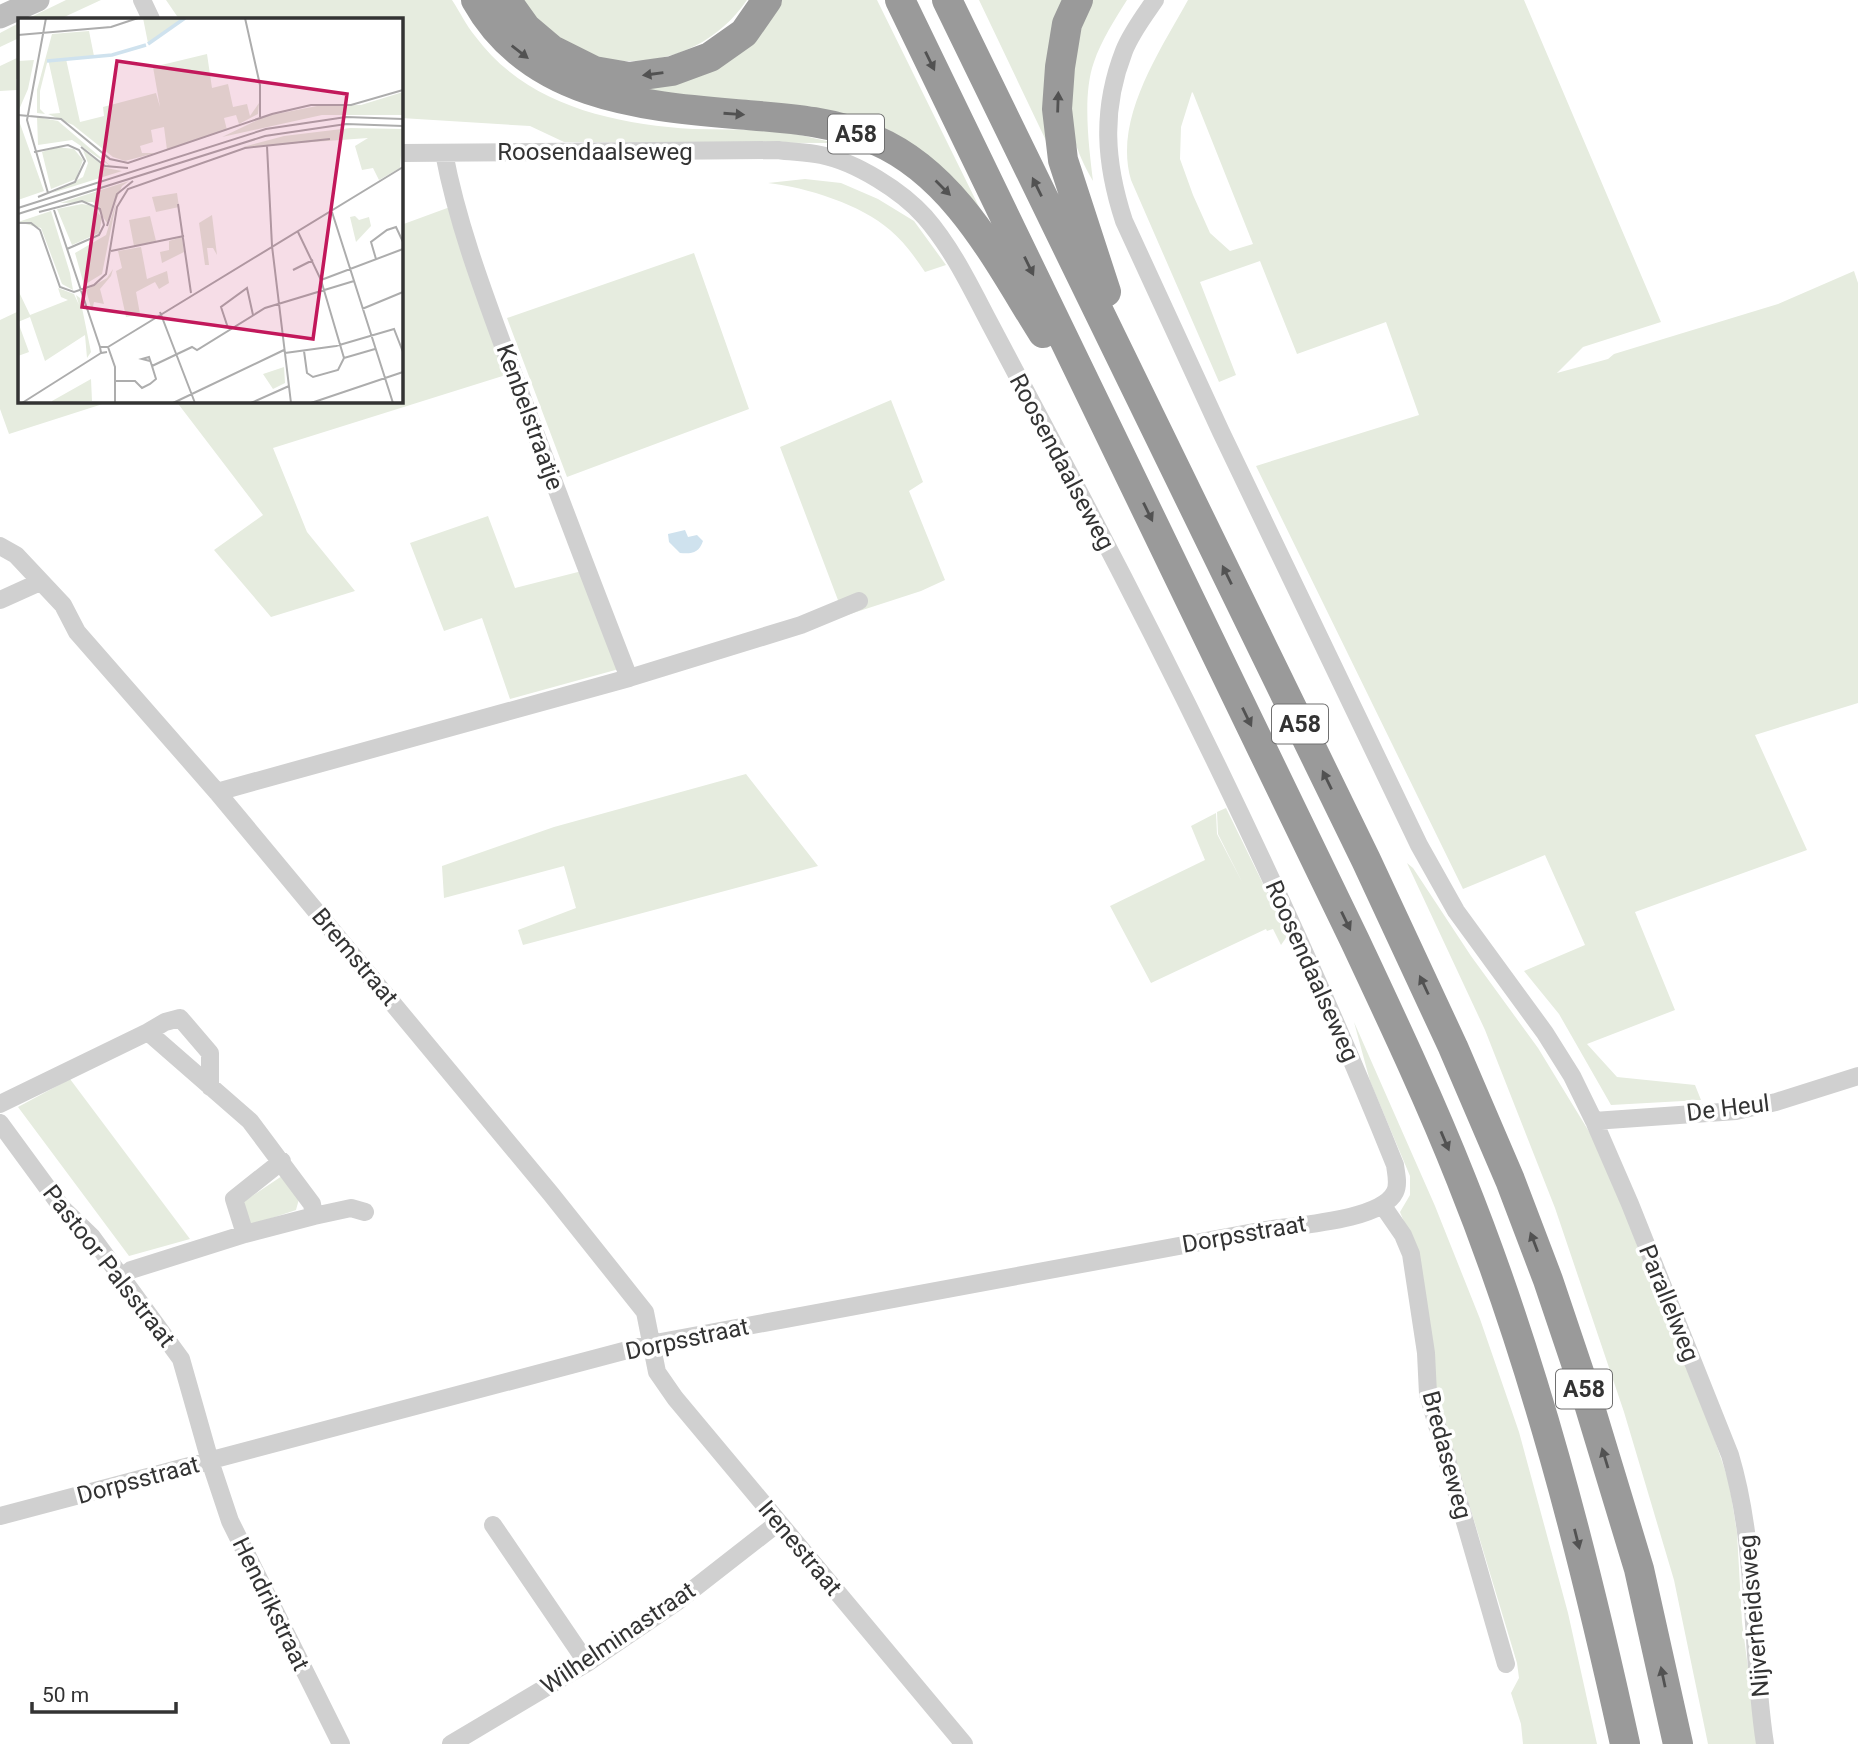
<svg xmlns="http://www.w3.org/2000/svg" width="1858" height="1744" viewBox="0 0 1858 1744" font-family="Roboto,sans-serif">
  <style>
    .green { fill: #e6ecdf; fill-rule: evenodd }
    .water { fill: #cfe2ee }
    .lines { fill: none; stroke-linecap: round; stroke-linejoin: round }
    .street { stroke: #d0d0d0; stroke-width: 18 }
    .secondary { stroke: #bdbdbd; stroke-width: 23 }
    .highway { stroke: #9a9a9a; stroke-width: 30 }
    .oneway { fill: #525252 }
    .labels { text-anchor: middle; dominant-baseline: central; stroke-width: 7; stroke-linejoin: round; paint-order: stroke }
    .shield { fill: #fff; stroke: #707070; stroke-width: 2 }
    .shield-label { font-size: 23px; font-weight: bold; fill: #333 }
    .street-label { font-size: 24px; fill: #333; stroke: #fff }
    .inset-river { fill: none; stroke: #cfe2ee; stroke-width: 3.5 }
    .inset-road { fill: none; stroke: #adadad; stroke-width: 2 }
    .view { fill: #c2185b; fill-opacity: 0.15; stroke: #c2185b; stroke-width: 3.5 }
    .inset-edge { fill: none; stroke: #333; stroke-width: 3.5 }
  </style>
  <rect width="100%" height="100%" fill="#fff"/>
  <path class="green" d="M66,0H101L60,19H27Z
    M166,0H452C460,12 466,25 475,36C526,105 612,124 693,129C726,130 761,128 794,134C807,136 821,140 835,143L564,142L530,126L401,118V19H179Z
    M516,0H747C715,47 661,68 605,59C593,58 578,54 569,48C552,38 531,14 516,0Z
    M778,0H877L984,217L912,150L624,90Z
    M979,0H1067L1050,149Z
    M1090,0H1127C1115,19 1101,41 1094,62C1082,95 1089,147 1093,181C1054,114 1067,69 1090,0Z
    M1188,0H1524L1661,322L1583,347L1557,373L1608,359L1614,354L1778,304L1854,271L1858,283V703L1755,735L1807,850L1635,912L1675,1010L1587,1044L1617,1077L1695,1085L1701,1100L1611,1105L1559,1014L1524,971L1585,945L1545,855L1463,889L1256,466L1419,415L1386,322L1297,354L1260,261L1200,282L1236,375L1219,382L1131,180C1113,119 1160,51 1188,0ZM1192,92L1193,93L1253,244L1230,251L1210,233L1193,195L1180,159L1181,127Z
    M19,23V38L0,47V33Z
    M19,57V79H16L17,90L0,91V66Z
    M805,179L841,183L878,199L914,221L946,265L925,272C915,257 904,242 890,230C862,205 806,187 768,183Z
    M450,207L509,374L273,448L307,532L355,591L271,617L214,550L263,515L176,401H401V225Z
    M694,253L749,409L567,477L507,318Z
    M19,311V401H112L9,434L0,409V320Z
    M891,400L923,482L909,491L945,580L921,591L844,616L780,447Z
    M488,516L515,588L582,571L619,669L510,699L482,618L444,631L410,543Z
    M746,774L818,866L523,945L518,930L576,908L564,866L444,898L442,866L554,827Z
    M1226,808L1288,935L1281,945L1273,929L1267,931L1266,929L1151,983L1110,906L1205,860L1191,826L1216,813L1217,834L1242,882L1218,834L1217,812Z
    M1407,863L1413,868L1471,956L1538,1048L1607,1161L1639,1251L1701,1399L1729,1482L1737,1533L1742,1622L1758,1744H1708L1674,1580L1624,1412L1555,1208L1485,1030Z
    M1354,1022L1435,1206L1480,1319L1519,1432L1568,1613L1597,1744H1523L1521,1724L1511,1693L1519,1678L1517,1663L1436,1394L1416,1251L1400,1212L1410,1195V1176L1370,1081Z
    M70,1079L190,1239L129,1256L18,1107Z
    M282,1176L299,1199L296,1210L251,1225L243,1202Z"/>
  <path class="water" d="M685,530L688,537L697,535L703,541C699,553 692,554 680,553L669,542L668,534Z"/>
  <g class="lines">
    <path class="street" d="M142,0L151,19
      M1155,0C1144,16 1131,33 1124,51C1101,110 1105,163 1124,221L1221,432L1419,845L1456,911L1545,1033L1572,1076L1594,1121L1630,1204L1730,1455C1758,1548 1750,1648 1765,1744
      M444,153C458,227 486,299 512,370C550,473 589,575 629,678
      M0,546L16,555L63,605L77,632L217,792L551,1194L645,1312L657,1372L675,1398L964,1744
      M0,600L40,582
      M217,792L629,678L801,625L859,601
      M148,1032L165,1022L180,1018L210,1053V1087
      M0,1104L148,1032L250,1121L312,1204L314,1216L245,1234L131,1270L122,1277
      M1594,1121L1736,1111L1776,1102L1858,1076
      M0,1123L63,1209L92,1237L181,1359L210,1461L230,1521L341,1744
      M1383,1206L1403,1235L1411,1254L1426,1353L1428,1394L1506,1664
      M314,1216L351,1208L365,1212
      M245,1234L234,1199L282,1161
      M0,1516L650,1344L1265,1230C1295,1225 1381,1221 1395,1192C1399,1184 1396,1173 1395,1165C1298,923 1183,688 1061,458C1037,413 1013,368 989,322C970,286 952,248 925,217C902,191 856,162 821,155C807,152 792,152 778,150L401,153
      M493,1525L587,1663
      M451,1744L587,1663L678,1601L778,1523"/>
    <path class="secondary" d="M0,17L38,0"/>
    <path class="highway" d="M476,0C529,95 638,106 735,114C783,118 832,120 875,140C956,175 998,262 1043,333
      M506,0L526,28L552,50L594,71L629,77L672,71L710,57L744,33L767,0
      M900,0L1355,941C1392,1020 1429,1098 1461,1179C1534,1361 1583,1552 1625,1744
      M947,0L1366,860L1453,1047L1510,1180L1548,1280L1582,1381L1639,1569L1678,1744
      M1078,0L1067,24L1060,67L1057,109L1063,160L1106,292"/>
  </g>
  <defs><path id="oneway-solid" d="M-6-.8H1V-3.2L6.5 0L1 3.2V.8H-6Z" transform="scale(1.75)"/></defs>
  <g class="oneway">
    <use href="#oneway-solid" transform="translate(520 52) rotate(38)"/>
    <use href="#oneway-solid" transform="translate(930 61) rotate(64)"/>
    <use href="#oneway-solid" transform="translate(653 74) rotate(172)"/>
    <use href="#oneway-solid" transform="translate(1058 102) rotate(-88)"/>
    <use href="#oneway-solid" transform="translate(734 114) rotate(4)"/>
    <use href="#oneway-solid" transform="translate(1037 187) rotate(-116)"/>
    <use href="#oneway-solid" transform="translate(943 188) rotate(45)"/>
    <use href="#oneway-solid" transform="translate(1029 266) rotate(64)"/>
    <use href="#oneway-solid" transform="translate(1148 512) rotate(64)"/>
    <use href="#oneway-solid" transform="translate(1227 575) rotate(-116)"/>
    <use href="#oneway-solid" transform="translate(1247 717) rotate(64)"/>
    <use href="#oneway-solid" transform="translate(1327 780) rotate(-116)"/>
    <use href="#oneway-solid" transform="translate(1346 921) rotate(64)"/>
    <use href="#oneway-solid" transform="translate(1424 985) rotate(-115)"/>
    <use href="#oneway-solid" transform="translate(1445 1141) rotate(67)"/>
    <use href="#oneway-solid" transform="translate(1534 1242) rotate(-111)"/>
    <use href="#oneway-solid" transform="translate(1605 1458) rotate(-107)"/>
    <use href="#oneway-solid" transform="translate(1577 1539) rotate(76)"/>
    <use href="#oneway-solid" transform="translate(1663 1677) rotate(-102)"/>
  </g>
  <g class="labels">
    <g class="shield">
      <rect x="828" y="114.5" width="56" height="39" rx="5"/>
      <rect x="1272" y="704.5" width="56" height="39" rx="5"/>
      <rect x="1556" y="1369.5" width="56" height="39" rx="5"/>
    </g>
    <g class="shield-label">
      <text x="856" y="134">A58</text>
      <text x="1300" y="724">A58</text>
      <text x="1584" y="1389">A58</text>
    </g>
    <g class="street-label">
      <text x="595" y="152">Roosendaalseweg</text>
      <text transform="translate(530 417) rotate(70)">Kenbelstraatje</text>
      <text transform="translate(1062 462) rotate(62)">Roosendaalseweg</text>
      <text transform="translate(355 957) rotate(50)">Bremstraat</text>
      <text transform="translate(1312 971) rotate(66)">Roosendaalseweg</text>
      <text transform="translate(1728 1108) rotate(-7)">De Heul</text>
      <text transform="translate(1244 1234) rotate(-10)">Dorpsstraat</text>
      <text transform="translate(109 1266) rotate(52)">Pastoor Palsstraat</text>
      <text transform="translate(1669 1303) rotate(68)">Parallelweg</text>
      <text transform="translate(687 1339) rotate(-12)">Dorpsstraat</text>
      <text transform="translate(1447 1455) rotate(75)">Bredaseweg</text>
      <text transform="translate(138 1480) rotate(-15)">Dorpsstraat</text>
      <text transform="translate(800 1548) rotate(50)">Irenestraat</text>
      <text transform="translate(271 1604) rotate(64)">Hendrikstraat</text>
      <text transform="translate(1754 1616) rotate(-95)">Nijverheidsweg</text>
      <text transform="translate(618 1638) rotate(-34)">Wilhelminastraat</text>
    </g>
  </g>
  <g transform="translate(18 18)">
    <rect width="385" height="385" fill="#fff"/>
    <path d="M125,0H165L130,25ZM71,13L76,38L48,41L62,104L86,98L85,89L138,75L142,89L135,49L189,36L194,70L210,66L215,89L229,86L232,98L241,85L240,96L221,106L218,97L206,100L209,112L149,132L146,109L133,112L135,124L122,128L124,135H137L107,143L95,139L55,107L30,96L42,95L30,41L22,73V91L27,96L19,95V72L34,16ZM16,42L10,71L0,94V43ZM385,74V97H304L204,119L248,98L299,88L343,87ZM19,99L40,103L94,149L54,122L20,127ZM0,100L26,173L0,182ZM332,110L385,111L382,150L361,162L355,150L344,152L337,128L350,120L225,129L266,118ZM39,129L56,131L65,142L58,161L33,171L24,134ZM65,132L88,150L104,153L34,175L65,159L70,145ZM111,163L104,168L89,205L75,184L42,185ZM159,175L161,189L138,194L134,179ZM99,181L84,256L66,267L57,235L88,217ZM64,186L75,188L84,200L81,215L54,227L39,191ZM33,193L52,255L55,272L44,266L23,210L0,204ZM194,197L199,237L195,230H189L191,247H187L181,205ZM132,198L138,223L116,228L111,202ZM337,198L341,202L351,199L353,208L338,224L332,199ZM164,219L166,234L144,245L142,234L151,232V223ZM123,229L129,261L149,253L151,265L141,271L137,264L118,274L122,296L108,299L98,253L104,250L100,233ZM95,251L93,258L82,271L86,286L76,284L74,293L68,272L89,260ZM40,270L56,276L61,287L58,277L62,280L73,334L69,340L67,317L27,343L12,299L0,304L11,334L0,338V272L12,297L50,282L43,279ZM266,349L267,365L255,371L245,356ZM73,361L74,383L34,385V383Z" fill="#e6ecdf"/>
    <path class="inset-river" d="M130,26L167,0M29,43L94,37L128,27"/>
    <path class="inset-road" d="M28,0L9,102L30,175M227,0L242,67V99M0,17L93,9L120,0M0,97L43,101L92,141L110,145L254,96L293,87H333L385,72M249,128L254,228L273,385M63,129L87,148L110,150M16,134L50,127L61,132L67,143L57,164L20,179M160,186L173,275M0,190L248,111L328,99L385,101M36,192L82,329M21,194L64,183L82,191L86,207L81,217L49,231M314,194L375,385M0,196L247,118L328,106L385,108M0,205H13L22,212L42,269L56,274L76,267L88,256L99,189L110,171L227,130L312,121M89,208L99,176L115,163M280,214L303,262L326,340L357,331M93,233L166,218M358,241L353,224L369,212L378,209L385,224M275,252L295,242M303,262L385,231M344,291L385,274M142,294L177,385M210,310L203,289L229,270L235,297M90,329L385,149M286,333L289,355L295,359L320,352L326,340M89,334L83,335L82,329H90L97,349V385M267,335L318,328L376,311L385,334M134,348L174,329L179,332L247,290L336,263M97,363H117L124,370L132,366L138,361L134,348L131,339L124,341L132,343M4,385L83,335M155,385L266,332M233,385L271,368M293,385L385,354"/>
    <path class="view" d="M99,43L329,76L295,321L64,289Z"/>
    <rect width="385" height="385" class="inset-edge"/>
  </g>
  <path d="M32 1702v10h144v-10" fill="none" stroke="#333333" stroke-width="3.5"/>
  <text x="42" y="1702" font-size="21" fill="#333333" stroke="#ffffff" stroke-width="5" paint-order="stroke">50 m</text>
</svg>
